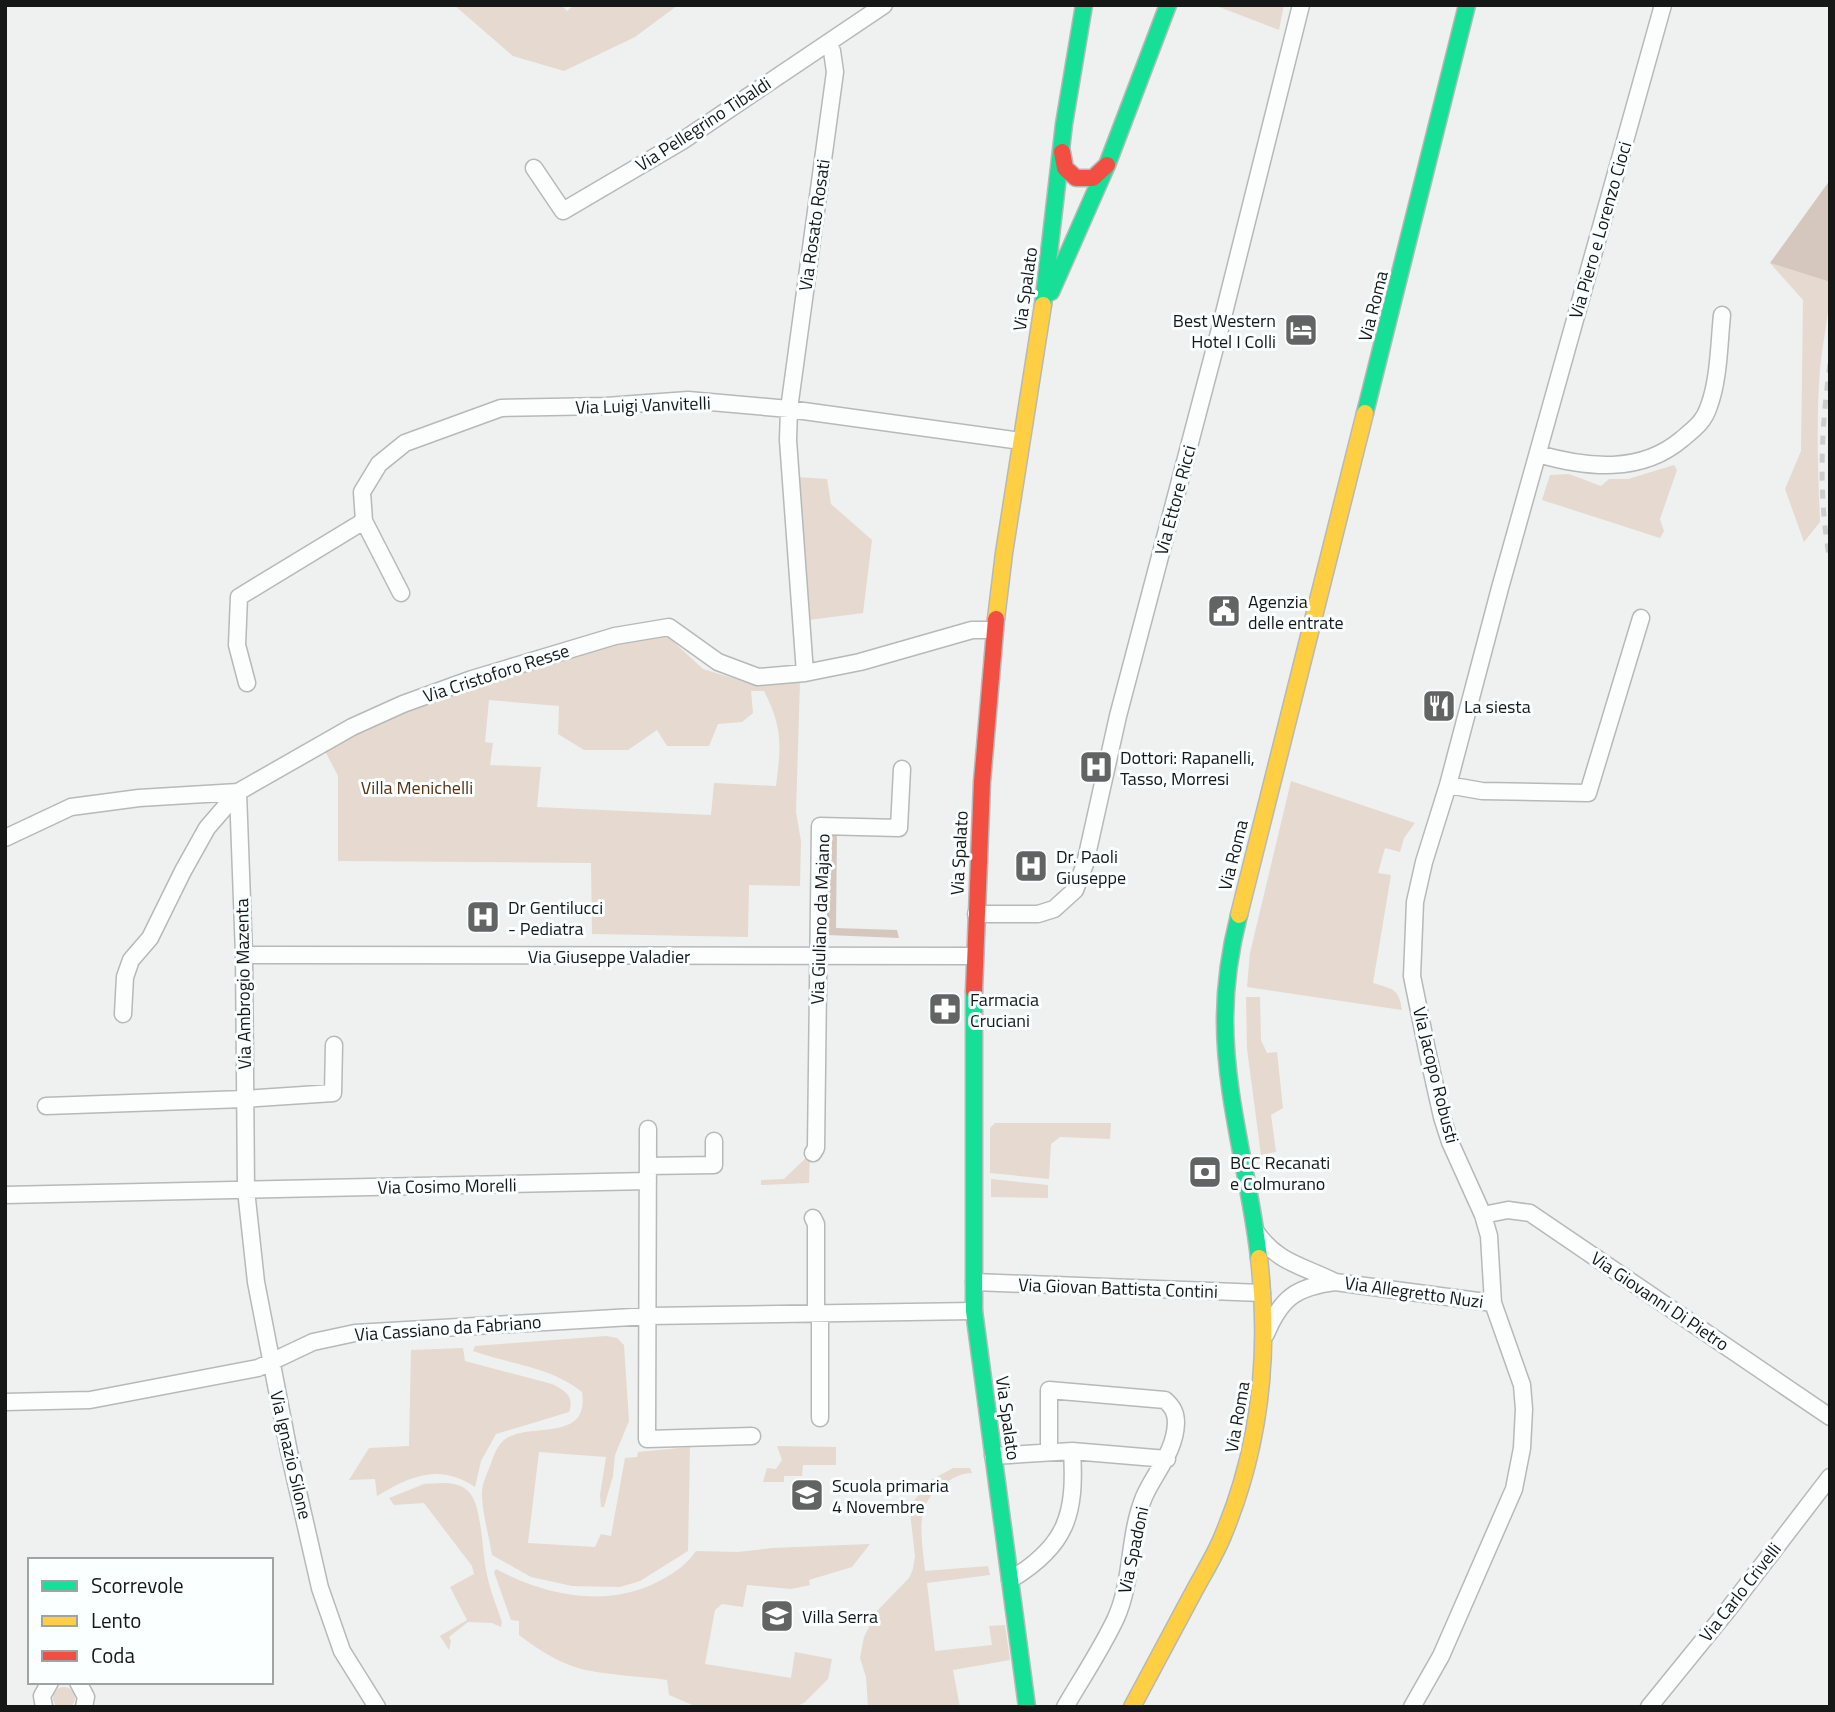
<svg xmlns="http://www.w3.org/2000/svg" width="1835" height="1712" viewBox="0 0 1835 1712" font-family="'Titillium Web',sans-serif">
  <style>
    .green { fill: #e6d9cf; fill-rule: evenodd }
    .forest { fill: #d5c7bd }
    .lines { fill: none; stroke-linecap: round; stroke-linejoin: round }
    .street-casing { stroke: #b6b9b8; stroke-width: 19 }
    .fast-casing { stroke: #b6b9b8; stroke-width: 19 }
    .slow-casing { stroke: #b6b9b8; stroke-width: 19 }
    .jam-casing { stroke: #b6b9b8; stroke-width: 19 }
    .street { stroke: #fcfdfd; stroke-width: 16 }
    .fast { stroke: #16e098; stroke-width: 16 }
    .slow { stroke: #ffcf43; stroke-width: 16 }
    .jam { stroke: #f24e42; stroke-width: 16 }
    .rail { stroke: #cbcccc; stroke-width: 5; stroke-dasharray: 9 9; stroke-linecap: butt }
    .labels { text-anchor: middle; dominant-baseline: central; stroke-width: 6; stroke-linejoin: round; paint-order: stroke }
    .street-label { font-size: 18px; fill: #161818; stroke: #faffff }
    .poi-label { font-size: 18px; fill: #161818; stroke: #faffff; text-anchor: start }
    .park-label { font-size: 18px; fill: #583012; stroke: #faffff }
  </style>
  <rect width="100%" height="100%" fill="#eef1f0"/>
  <path class="green" d="M454,5H561L567,11L574,5H678L635,37L564,71L513,56Z
    M1214,5H1284L1279,30Z
    M1770,263L1830,282C1830,311 1823,339 1820,369C1816,419 1818,471 1820,522L1804,542L1785,489L1801,451L1803,300Z
    M1674,465L1677,470L1660,519L1664,531L1660,538L1542,500L1550,475L1569,474L1601,486L1609,479H1628Z
    M797,477L827,479L831,504L872,540L863,613L809,620Z
    M666,635L703,669L755,685L800,682L796,812L801,841L800,886L749,885L748,937L592,934L591,863L338,861V776L325,751L362,728L473,685L614,643ZM751,691H764C783,728 781,746 776,786L714,783L711,815L537,807L541,767L490,765L493,743L485,742L489,700L559,706L558,734L584,750H628L657,730L667,746H709L718,724L742,722L753,713Z
    M1291,781L1415,823L1404,838L1400,852L1385,848L1378,873L1391,875L1373,983C1392,989 1399,988 1402,1010L1247,987L1250,953Z
    M1246,997H1260L1261,1040L1267,1053L1277,1052L1283,1108L1271,1115L1276,1152L1261,1155L1247,1049Z
    M995,1123H1111L1110,1139L1060,1137L1051,1144L1049,1179L990,1173V1128Z
    M810,1154L809,1183L761,1185V1180L784,1179Z
    M991,1179L1048,1185V1198L991,1197Z
    M606,1336L617,1338L624,1345L629,1421L615,1455L613,1476L604,1507H601L600,1495L606,1457L539,1452L528,1543L595,1547L601,1534L611,1536L625,1458L637,1457L638,1452L690,1447L688,1551L640,1581L620,1587L572,1586L531,1577L492,1555C489,1536 483,1516 482,1497C481,1486 486,1476 490,1466C493,1458 496,1448 502,1442C524,1419 590,1446 582,1392C552,1367 509,1364 473,1351L475,1346Z
    M463,1348L465,1361L552,1384C564,1390 575,1396 569,1412L496,1434L481,1461L475,1487C439,1463 411,1476 377,1496L375,1479L349,1480L369,1448L409,1446L411,1350Z
    M777,1446L836,1447V1465H803L802,1476H784V1482H763L767,1468L776,1469L782,1460Z
    M953,1468H970L972,1473C963,1473 954,1477 947,1482C912,1503 922,1536 925,1571L988,1566L990,1575L927,1583L935,1651L992,1645L989,1626L1005,1625L1010,1660L953,1670L960,1707H868L866,1677L860,1658L864,1637L877,1611L909,1578L913,1569L915,1556L910,1512L912,1503L931,1480Z
    M442,1483C451,1483 461,1484 468,1491C482,1503 482,1551 486,1570C489,1587 496,1605 502,1622L501,1627L492,1623L468,1622L449,1637L451,1641L449,1650L440,1636L467,1620L450,1587L474,1574L472,1566L424,1503L394,1505L389,1498L424,1484Z
    M870,1544L852,1567L809,1580L810,1585L791,1589L747,1585L743,1607L722,1604L715,1610L705,1664L791,1678L795,1652L832,1659L828,1679L805,1702L796,1707H697L669,1695L667,1680C641,1676 598,1675 575,1667C554,1660 536,1648 519,1635V1621L511,1620L494,1572L496,1569C548,1597 610,1609 663,1579C676,1572 688,1563 696,1551L738,1552L772,1548Z
    M53 1698a11 11 0 1 1 22 0a11 11 0 1 1-22 0Z"/>
  <path class="forest" d="M1830,180V282L1770,263Z
    M829,830H837L836,928L897,930L899,938L827,935Z"/>
  <g class="lines">
    <defs>
      <path id="street" d="M534,168L563,211L682,141L884,5
        M1538,454C1587,468 1641,474 1682,439C1694,429 1704,422 1709,406C1719,379 1719,344 1722,315
        M401,593L364,521L362,492L379,464L405,443L501,408L606,406L688,400L789,409L1021,441
        M805,673L788,440L789,409L835,72L832,51L826,44
        M247,683L237,645L239,597L364,521
        M1448,785L1482,791L1588,793L1641,618
        M238,792L244,955L246,1190L256,1282L289,1452L320,1588L342,1651L377,1707
        M5,838L71,807L139,798L238,792L352,727L403,704L472,679L615,636L669,627L718,662L758,677L805,673L860,662L972,630H995
        M976,914H1038L1054,909L1075,890L1085,864L1118,716L1221,325L1301,5
        M244,955L974,956
        M123,1014L125,977L131,960L150,938L183,871L207,828L238,792
        M46,1106L244,1099L333,1093L334,1045
        M648,1129L647,1439L752,1436
        M813,1153L816,1148L820,826L899,828L902,769
        M648,1166L714,1165V1141
        M5,1195L648,1181
        M1483,1215L1508,1210L1530,1213L1830,1417
        M813,1218L816,1224V1313
        M1256,1232C1278,1263 1301,1265 1333,1281
        M974,1282L1262,1293
        M1266,1334C1281,1298 1296,1287 1335,1282L1493,1303
        M5,1402L90,1400L258,1368L313,1342L355,1333L649,1316L974,1311
        M820,1418V1313
        M1049,1451V1390L1165,1400C1173,1407 1176,1413 1176,1423C1175,1452 1155,1472 1144,1497C1128,1536 1133,1580 1116,1618C1102,1648 1082,1678 1065,1707
        M993,1456L1072,1451L1167,1459
        M1010,1580C1067,1546 1076,1514 1072,1451
        M78,1682L86,1697L84,1707
        M44,1707L42,1696L50,1682
        M1412,1707L1441,1656L1514,1489L1522,1448L1524,1409L1522,1385L1493,1303L1489,1236L1483,1215L1450,1142L1442,1117L1427,1050L1412,976L1415,902L1424,862L1448,785L1500,588L1663,5
        M1649,1707L1727,1611L1830,1477"/>
      <path id="fast" d="M1051,292L1107,165L1168,5
        M1043,305L1064,124L1084,5
        M1365,413L1467,5
        M1239,915C1230,950 1225,984 1225,1020C1225,1100 1250,1178 1259,1258
        M974,991V1311L1027,1707"/>
      <path id="slow" d="M996,619L1004,553L1043,305
        M1239,915L1365,413
        M1132,1707C1152,1670 1172,1632 1192,1595C1203,1574 1216,1554 1224,1533C1261,1444 1270,1353 1259,1258"/>
      <path id="jam" d="M1062,152L1065,168L1076,178H1093L1107,165
        M974,991L982,782L996,619"/>
    </defs>
    <use href="#street" class="street-casing"/>
    <use href="#fast" class="fast-casing"/>
    <use href="#slow" class="slow-casing"/>
    <use href="#jam" class="jam-casing"/>
    <use href="#street" class="street"/>
    <use href="#fast" class="fast"/>
    <use href="#slow" class="slow"/>
    <use href="#jam" class="jam"/>
    <path class="rail" d="M1830,364C1821,429 1818,496 1830,561"/>
  </g>
  <defs>
    <symbol id="hotel-square" viewBox="-11 -11 22 22"><rect x="-9" y="-9" width="18" height="18" rx="4" fill="#626464" stroke="#faffff"/><path d="M-6-4.5h1.5V1H6V5H4.5V3h-9V5H-6ZM-4 0a1.8 1.8 0 1 1 3.6 0ZM.5 0V-2.5h3Q6-2.5 6 0Z" fill="#fff"/></symbol>
    <symbol id="civic-square" viewBox="-11 -11 22 22"><rect x="-9" y="-9" width="18" height="18" rx="4" fill="#626464" stroke="#faffff"/><path d="M-.6-6.5H3V-4.5H.6V-3L4-1V1h2V6H-6V1h2V-1L-.6-3ZM-1.2 2.5V6h2.4V2.5Z" fill="#fff"/></symbol>
    <symbol id="restaurant-square" viewBox="-11 -11 22 22"><rect x="-9" y="-9" width="18" height="18" rx="4" fill="#626464" stroke="#faffff"/><path d="M-5-6h1v4h1v-4h1v4h1v-4h1v5L-1.5 .5V6h-2V.5L-5-1ZM5-6V6H3V1.5H1.5Q1.5-4 5-6Z" fill="#fff"/></symbol>
    <symbol id="hospital-square" viewBox="-11 -11 22 22"><rect x="-9" y="-9" width="18" height="18" rx="4" fill="#626464" stroke="#faffff"/><path d="M-5-5h3v3.5h4V-5h3V5h-3V1.5h-4V5h-3Z" fill="#fff"/></symbol>
    <symbol id="pharmacy-square" viewBox="-11 -11 22 22"><rect x="-9" y="-9" width="18" height="18" rx="4" fill="#626464" stroke="#faffff"/><path d="M-2-6h4v4h4v4h-4v4h-4v-4h-4v-4h4Z" fill="#fff"/></symbol>
    <symbol id="bank-square" viewBox="-11 -11 22 22"><rect x="-9" y="-9" width="18" height="18" rx="4" fill="#626464" stroke="#faffff"/><path d="M-6-4H6V4H-6ZM0-2.3a2.3 2.3 0 1 0 0 4.6a2.3 2.3 0 1 0 0-4.6Z" fill="#fff"/></symbol>
    <symbol id="school-square" viewBox="-11 -11 22 22"><rect x="-9" y="-9" width="18" height="18" rx="4" fill="#626464" stroke="#faffff"/><path d="M0-5L7-2L0 1L-7-2ZM-4 1L0 2.5L4 1V4Q0 6-4 4Z" fill="#fff"/></symbol>
  </defs>
  <g fill-rule="evenodd">
    <use href="#hotel-square" x="1282" y="311" width="38" height="38"/>
    <use href="#civic-square" x="1205" y="592" width="38" height="38"/>
    <use href="#restaurant-square" x="1420" y="687" width="38" height="38"/>
    <use href="#hospital-square" x="1077" y="748" width="38" height="38"/>
    <use href="#hospital-square" x="1012" y="847" width="38" height="38"/>
    <use href="#hospital-square" x="464" y="898" width="38" height="38"/>
    <use href="#pharmacy-square" x="926" y="990" width="38" height="38"/>
    <use href="#bank-square" x="1186" y="1153" width="38" height="38"/>
    <use href="#school-square" x="788" y="1476" width="38" height="38"/>
    <use href="#school-square" x="758" y="1597" width="38" height="38"/>
  </g>
  <g class="labels">
    <g class="street-label">
      <text transform="translate(703 124) rotate(-33)">Via Pellegrino Tibaldi</text>
      <text transform="translate(814 225) rotate(-82)">Via Rosato Rosati</text>
      <text transform="translate(1600 230) rotate(-74)">Via Piero e Lorenzo Cioci</text>
      <text transform="translate(1025 289) rotate(-82)">Via Spalato</text>
      <text transform="translate(1373 306) rotate(-76)">Via Roma</text>
      <text transform="translate(643 405) rotate(-2)">Via Luigi Vanvitelli</text>
      <text transform="translate(1175 500) rotate(-75)">Via Ettore Ricci</text>
      <text transform="translate(496 673) rotate(-18)">Via Cristoforo Resse</text>
      <text transform="translate(959 853) rotate(-87)">Via Spalato</text>
      <text transform="translate(1233 855) rotate(-76)">Via Roma</text>
      <text transform="translate(820 919) rotate(-88)">Via Giuliano da Majano</text>
      <text x="609" y="956">Via Giuseppe Valadier</text>
      <text transform="translate(243 984) rotate(-91)">Via Ambrogio Mazenta</text>
      <text transform="translate(1436 1075) rotate(76)">Via Jacopo Robusti</text>
      <text transform="translate(447 1186) rotate(-1)">Via Cosimo Morelli</text>
      <text transform="translate(1118 1288) rotate(2)">Via Giovan Battista Contini</text>
      <text transform="translate(1414 1292) rotate(8)">Via Allegretto Nuzi</text>
      <text transform="translate(1660 1301) rotate(34)">Via Giovanni Di Pietro</text>
      <text transform="translate(448 1328) rotate(-4)">Via Cassiano da Fabriano</text>
      <text transform="translate(1237 1417) rotate(-80)">Via Roma</text>
      <text transform="translate(1008 1418) rotate(82)">Via Spalato</text>
      <text transform="translate(291 1455) rotate(77)">Via Ignazio Silone</text>
      <text transform="translate(1133 1550) rotate(-78)">Via Spadoni</text>
      <text transform="translate(1740 1592) rotate(-52)">Via Carlo Crivelli</text>
    </g>
    <g class="poi-label">
      <text x="1276" y="320" text-anchor="end">Best Western<tspan x="1276" dy="21">Hotel I Colli</tspan></text>
      <text x="1248" y="601">Agenzia<tspan x="1248" dy="21">delle entrate</tspan></text>
      <text x="1464" y="706">La siesta</text>
      <text x="1120" y="757">Dottori: Rapanelli,<tspan x="1120" dy="21">Tasso, Morresi</tspan></text>
      <text x="1056" y="856">Dr. Paoli<tspan x="1056" dy="21">Giuseppe</tspan></text>
      <text x="508" y="907">Dr Gentilucci<tspan x="508" dy="21">- Pediatra</tspan></text>
      <text x="970" y="999">Farmacia<tspan x="970" dy="21">Cruciani</tspan></text>
      <text x="1230" y="1162">BCC Recanati<tspan x="1230" dy="21">e Colmurano</tspan></text>
      <text x="832" y="1485">Scuola primaria<tspan x="832" dy="21">4 Novembre</tspan></text>
      <text x="802" y="1616">Villa Serra</text>
    </g>
    <g class="park-label">
      <text x="417" y="787">Villa Menichelli</text>
    </g>
  </g>
  <rect width="1835" height="1712" fill="none" stroke="#161818" stroke-width="14"/>
  <rect x="28" y="1558" width="245" height="126" fill="#faffff" stroke="#9fa3a3" stroke-width="2"/>
  <rect x="42" y="1581" width="35" height="10" fill="#16e098" stroke="#9fa3a3" stroke-width="2"/>
  <text x="91" y="1593" font-size="21" fill="#161818">Scorrevole</text>
  <rect x="42" y="1616" width="35" height="10" fill="#ffcf43" stroke="#9fa3a3" stroke-width="2"/>
  <text x="91" y="1628" font-size="21" fill="#161818">Lento</text>
  <rect x="42" y="1651" width="35" height="10" fill="#f24e42" stroke="#9fa3a3" stroke-width="2"/>
  <text x="91" y="1663" font-size="21" fill="#161818">Coda</text>
</svg>
